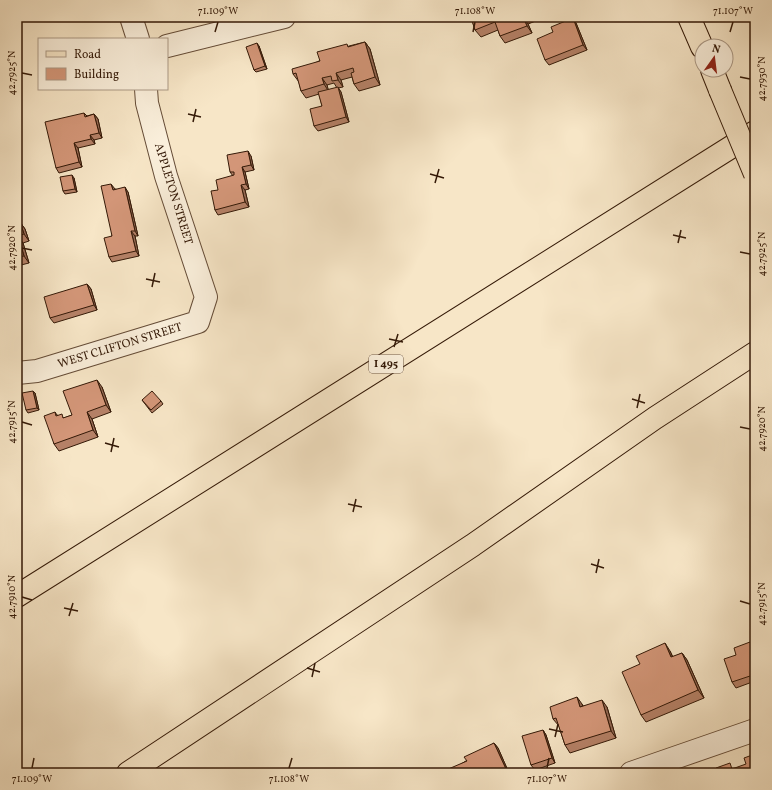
<svg xmlns="http://www.w3.org/2000/svg" width="772" height="790" viewBox="0 0 772 790" font-family="Vollkorn,serif">
  <style>
    .lines { fill: none; stroke-linecap: round; stroke-linejoin: round }
    .minor-casing { stroke: #654c37; stroke-width: 24 }
    .major-casing { stroke: #341907; stroke-width: 24 }
    .highway-casing { stroke: #341907; stroke-width: 24 }
    .minor { stroke: #faefdb; stroke-width: 22 }
    .major { stroke: #f7e6c7; stroke-width: 22 }
    .highway { stroke: #f7e6c7; stroke-width: 22 }
    .major-bridge-casing { stroke: #341907; stroke-width: 24; stroke-linecap: butt }
    .major-bridge { stroke: #f7e6c7; stroke-width: 22 }
    .wall { fill: #b58167; stroke: #341907; fill-rule: evenodd }
    .shaded-wall { fill: #946954; stroke: #341907 }
    .building { fill: #d39678; stroke: #341907 }
    .ticks { fill: none; stroke: #341907; stroke-width: 1.5 }
    .labels { text-anchor: middle; dominant-baseline: central; stroke-width: 3; stroke-linejoin: round; paint-order: stroke }
    .shield { fill: #faefdb; stroke: #6f5947; stroke-width: 1 }
    .shield-label { font-size: 11px; font-weight: bold; fill: #341907 }
    .street-label { font-size: 12px; fill: #341907; stroke: #faefdb }
    .neatline { fill: none; stroke: #341907; stroke-width: 1.5 }
    .ticks-label { font-size: 10px; text-anchor: middle; fill: #341907 }
  </style>
  <rect width="100%" height="100%" fill="#f7e6c7"/>
  <filter id="stains"><feTurbulence type="fractalNoise" baseFrequency=".005" numOctaves="4"/><feColorMatrix values="0 0 0 0 .2 0 0 0 0 .09 0 0 0 0 .02 0 0 0 .5 -.17"/></filter>
  <radialGradient id="worn" r=".72"><stop offset=".6" stop-color="#630" stop-opacity="0"/><stop offset="1" stop-color="#630" stop-opacity=".3"/></radialGradient>
  <g class="lines">
    <defs>
      <path id="minor" d="M131,17L138,39
        M167,46L284,17
        M17,373L37,371L198,322L206,297L166,176L147,103L146,89
        M631,773L755,730"/>
      <path id="major" d="M689,17L702,47
        M712,70L720,90"/>
      <path id="highway" d="M17,596L755,132
        M128,773L473,545L655,418L755,353"/>
    </defs>
    <use href="#minor" class="minor-casing"/>
    <use href="#major" class="major-casing"/>
    <use href="#highway" class="highway-casing"/>
    <use href="#minor" class="minor"/>
    <use href="#major" class="major"/>
    <use href="#highway" class="highway"/>
    <defs>
      <path id="major-bridge" d="M720,90L755,174"/>
    </defs>
    <use href="#major-bridge" class="major-bridge-casing"/>
    <use href="#major-bridge" class="major-bridge"/>
  </g>
  <path class="wall" d="M471,17H546L528,24L532,33L505,43L500,36L498,30L481,37L475,30Z
    M576,23L587,50L549,65L545,60L553,32Z
    M365,42L370,49L380,85L359,91L354,84L352,77L341,80L343,87L338,88L341,92L349,122L318,131L314,126L322,106L319,94L306,98L301,91L299,82L293,74L349,46ZM334,83L337,88L328,90L327,85Z
    M259,46L267,69L256,72L254,70Z
    M84,113L87,116L94,114L98,119L102,138L94,140L95,144L78,148L82,167L59,173L56,168Z
    M251,156L254,170L245,172L249,189L245,190L249,207L218,215L215,210L218,190L233,176L230,172Z
    M74,178L77,192L65,194L63,191Z
    M115,189L128,192L138,236H135L139,256L112,262L109,257L112,236Z
    M20,222L25,229L29,241L23,243L29,263L17,266V223Z
    M87,284L91,289L97,310L54,323L50,318Z
    M102,387L111,412L92,419L98,437L59,451L54,444L55,412L57,415L64,418L72,415Z
    M35,393L39,410L28,413L26,410Z
    M142,400L161,401L163,404L152,413Z
    M750,642L753,647L755,653V682V681L736,688L732,682L736,655Z
    M670,651L673,657L682,653L687,660L704,698L646,722L641,715Z
    M582,704L583,706L607,707L616,738L570,753L565,745L559,726L553,719Z
    M543,730L546,735L555,763L535,770L531,765Z
    M494,743L498,748L509,773H447Z"/>
  <path class="shaded-wall" d="M523,17L528,24L532,33L527,26Z
    M573,18L576,23L587,50L583,45Z
    M365,42L370,49L380,85L375,77Z
    M257,43L259,46L267,69L265,66Z
    M336,73L341,80L343,87L338,80Z
    M322,78L327,85L329,92L324,84Z
    M338,87L341,92L349,122L346,117Z
    M94,114L98,119L102,138L99,133Z
    M90,135L94,140L95,144L91,139Z
    M74,143L78,148L82,167L79,162Z
    M248,151L251,156L254,170L251,165Z
    M242,167L245,172L249,189L246,184Z
    M72,175L74,178L77,192L75,189Z
    M111,184L115,189L116,195L113,190Z
    M241,185L245,190L249,207L245,202Z
    M125,187L128,192L138,236L135,231Z
    M20,222L25,229L29,241L24,234Z
    M131,231L135,236L139,256L136,251Z
    M18,236L23,243L29,263L24,256Z
    M87,284L91,289L97,310L94,305Z
    M97,380L102,387L111,412L106,405Z
    M33,391L35,393L39,410L37,408Z
    M87,412L92,419L98,437L93,430Z
    M750,642L753,647L755,653V656Z
    M665,643L670,651L676,665L671,657Z
    M682,653L687,660L704,698L698,690Z
    M577,697L582,704L585,714L580,707Z
    M602,700L607,707L616,738L611,731Z
    M543,730L546,735L555,763L552,758Z
    M494,743L498,748L509,773L506,769Z"/>
  <path class="building" d="M471,17H523L527,26L500,36L495,22L475,30Z
    M573,18L583,45L545,60L537,39L553,32L551,27Z
    M365,42L375,77L354,84L351,73L354,72L353,68L336,73L338,80L332,81L331,76L322,78L324,84L301,91L296,73L293,74L292,69L320,61L317,52L347,44L348,47Z
    M257,43L265,66L254,70L246,47Z
    M338,87L346,117L314,126L310,109L322,106L318,92Z
    M84,113L85,117L94,114L99,133L90,135L91,139L74,143L79,162L56,168L45,122Z
    M248,151L251,165L242,167L246,184L241,185L245,202L215,210L211,191L218,190L216,180L234,175V172H230L227,155Z
    M72,175L75,189L63,191L60,177Z
    M111,184L113,190L125,187L135,231H131L136,251L109,257L104,238L112,236L101,186Z
    M20,222L24,234L18,236L24,256L17,257V223Z
    M87,284L94,305L50,318L44,297Z
    M97,380L106,405L87,412L93,430L54,444L44,416L55,412L56,416L62,414L63,418L72,415L63,391Z
    M33,391L37,408L26,410L22,393Z
    M152,391L161,401L151,410L142,400Z
    M750,642L754,654H755V681L753,675L732,682L724,659L736,655L734,648Z
    M665,643L671,657L682,653L698,690L641,715L622,672L640,664L636,656Z
    M577,697L580,707L602,700L611,731L565,745L556,718L553,719L550,707Z
    M543,730L552,758L531,765L522,736Z
    M494,743L506,769L498,773H447L446,770L467,761L464,757Z
    M755,754V773H718L716,768L730,763L732,769L746,764L744,758Z"/>
  <path class="ticks" d="M215,32L218,22M473,32L475,22M730,32L733,22M22,73L32,75M740,77L750,79M188,114L201,117M193,122L196,109M430,174L444,178M435,183L439,169M673,235L686,238M678,243L681,230M22,248L32,250M740,252L750,254M146,279L160,282M152,287L155,273M389,339L403,342M394,347L398,334M632,399L645,403M637,408L640,394M22,422L32,425M740,427L750,429M105,443L119,447M111,452L114,438M348,504L362,507M353,512L356,499M591,564L604,568M596,573L599,559M22,597L32,600M740,601L750,604M64,608L78,611M69,616L73,603M307,668L320,672M312,677L315,663M549,729L563,732M555,737L558,724M32,768L34,758M289,768L292,758M547,768L549,758"/>
  <g class="labels">
    <rect class="shield" x="369" y="355" width="34" height="18" rx="3"/>
    <g class="shield-label">
      <text x="386" y="364">I 495</text>
    </g>
    <g class="street-label">
      <text transform="translate(173 194) rotate(73)">APPLETON STREET</text>
      <text transform="translate(120 346) rotate(-17)">WEST CLIFTON STREET</text>
    </g>
  </g>
  <rect width="772" height="790" fill="none" stroke="#f7e6c7" stroke-width="44"/>
  <rect x="38" y="38" width="130" height="52" fill="#faefdb" stroke="#ab9986"/>
  <rect x="46" y="51" width="20" height="6" fill="#f7e6c7" stroke="#ab9986"/>
  <text x="74" y="58" font-size="12" fill="#341907">Road</text>
  <rect x="46" y="68" width="20" height="12" fill="#d39678" stroke="#ab9986"/>
  <text x="74" y="78" font-size="12" fill="#341907">Building</text>
  <g transform="translate(714 58) rotate(14)"><circle r="19" fill="#faefdb" stroke="#ab9986"/>
  <path d="M0-3L7 15L0 10L-7 15Z" fill="#8f2418"/>
  <text y="-6" font-size="11" font-weight="bold" text-anchor="middle" fill="#341907">N</text>
  </g>
  <rect x="22" y="22" width="728" height="746" class="neatline"/>
  <g class="ticks-label">
    <text x="218" y="14">71.109°W</text>
    <text x="475" y="14">71.108°W</text>
    <text x="733" y="14">71.107°W</text>
    <text transform="translate(11 73) rotate(-90)" y="4">42.7925°N</text>
    <text transform="translate(761 79) rotate(-90)" y="4">42.7930°N</text>
    <text transform="translate(11 248) rotate(-90)" y="4">42.7920°N</text>
    <text transform="translate(761 254) rotate(-90)" y="4">42.7925°N</text>
    <text transform="translate(11 422) rotate(-90)" y="4">42.7915°N</text>
    <text transform="translate(761 429) rotate(-90)" y="4">42.7920°N</text>
    <text transform="translate(11 597) rotate(-90)" y="4">42.7910°N</text>
    <text transform="translate(761 604) rotate(-90)" y="4">42.7915°N</text>
    <text x="32" y="782">71.109°W</text>
    <text x="289" y="782">71.108°W</text>
    <text x="547" y="782">71.107°W</text>
  </g>
  <rect width="100%" height="100%" filter="url(#stains)"/>
  <rect width="100%" height="100%" fill="url(#worn)"/>
</svg>
